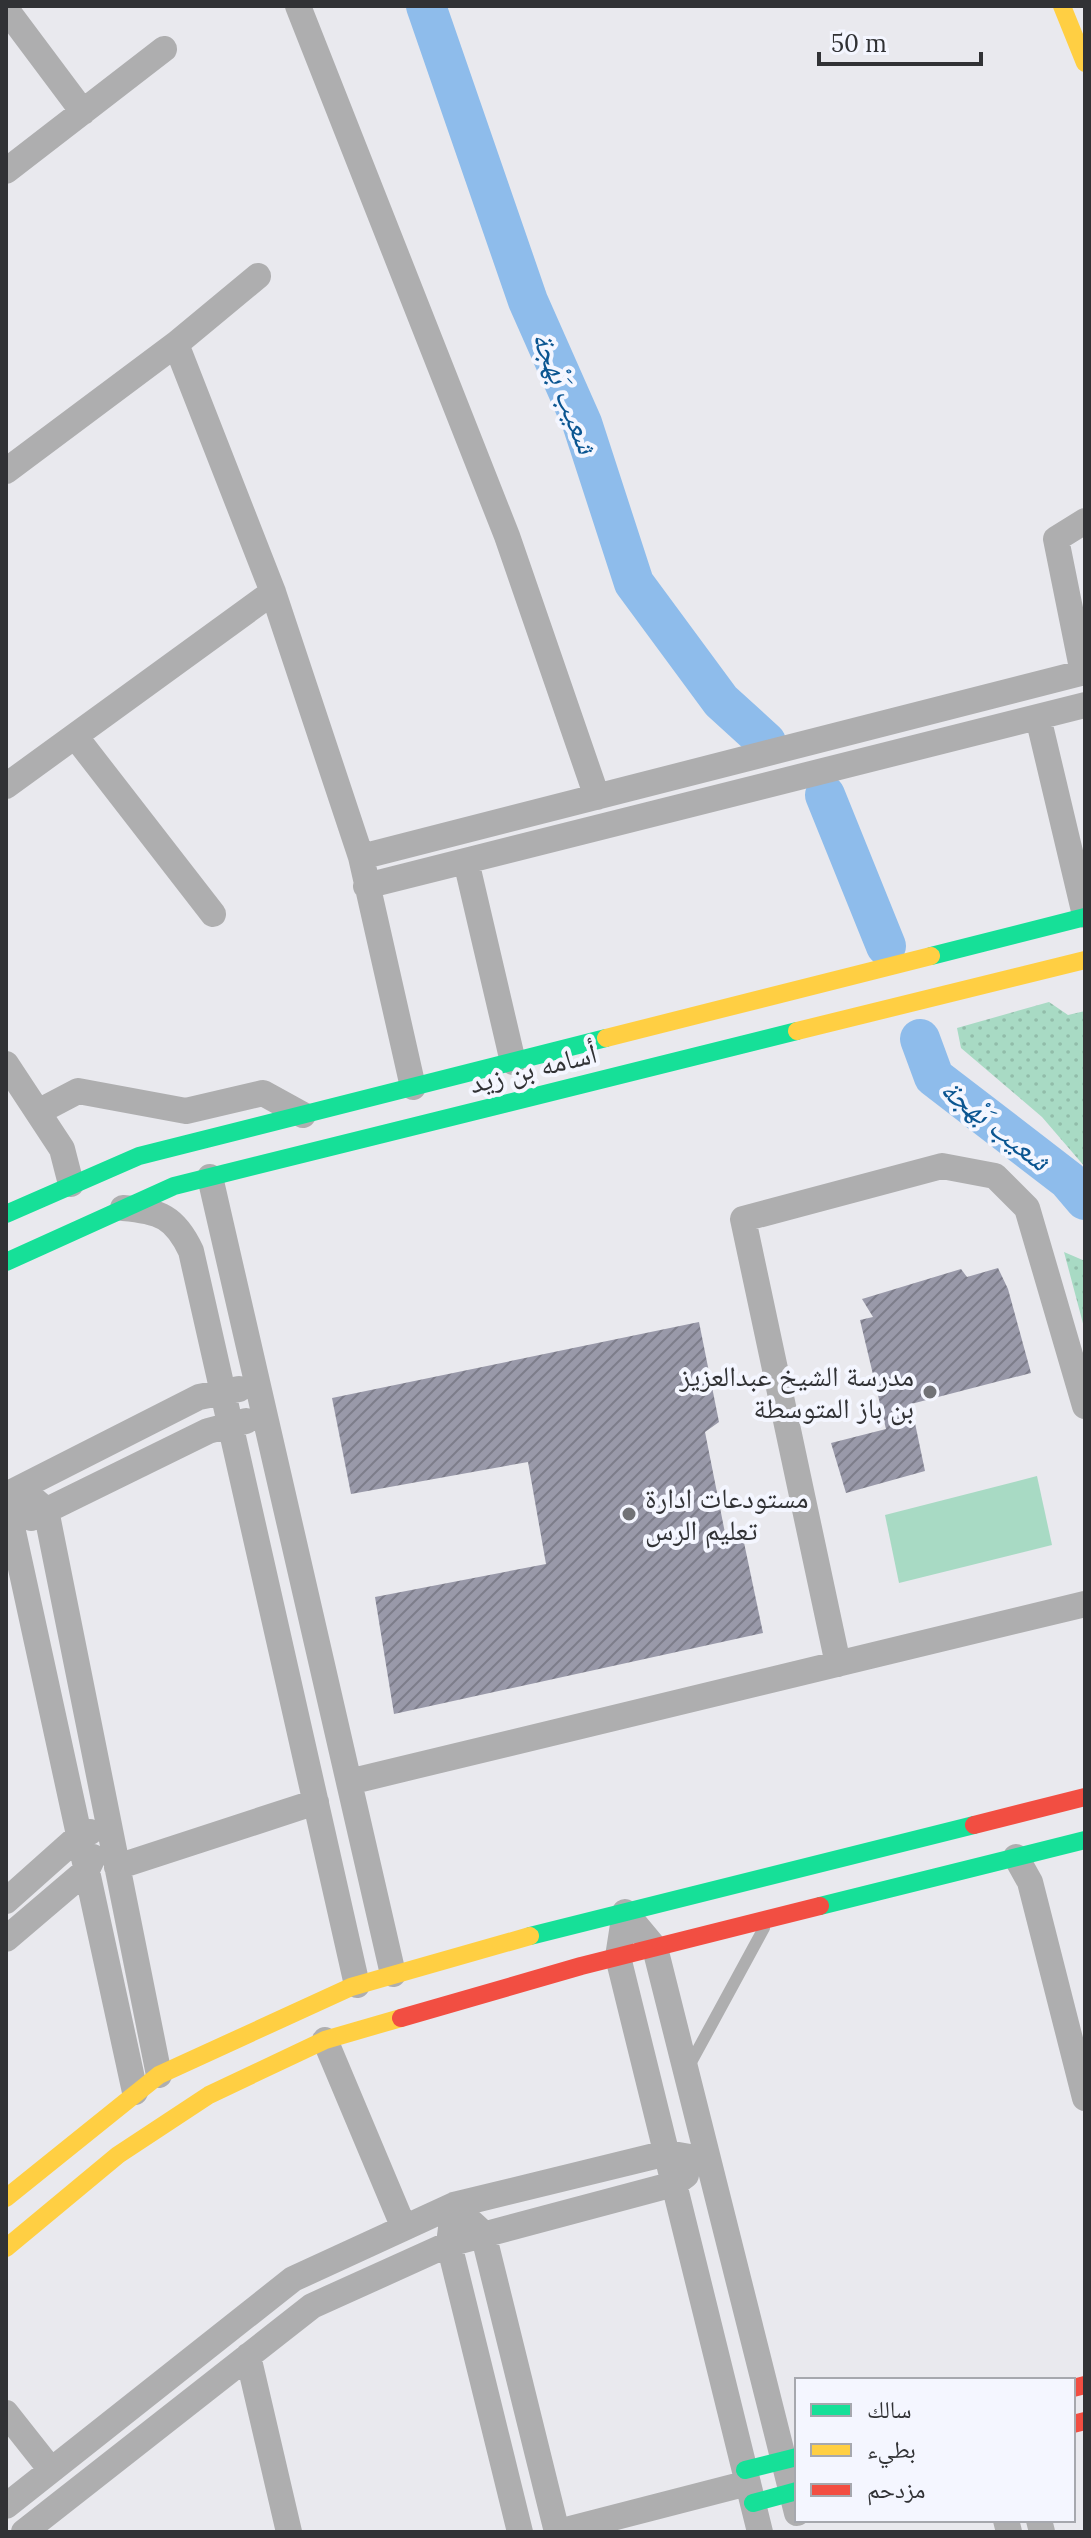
<svg xmlns="http://www.w3.org/2000/svg" width="1091" height="2538" viewBox="0 0 1091 2538" font-family="Lora,'Noto Naskh Arabic',serif">
  <style>
    .park { fill: url(#park-dots) }
    .garden { fill: #a8dac4 }
    .lines { fill: none; stroke-linecap: round; stroke-linejoin: round }
    .river { stroke: #8ebceb; stroke-width: 40 }
    .building { fill: url(#building-hatch) }
    .lane { stroke: #aeaeaf; stroke-width: 12 }
    .street { stroke: #aeaeaf; stroke-width: 26 }
    .fast { stroke: #16e098; stroke-width: 18 }
    .slow { stroke: #ffcf43; stroke-width: 18 }
    .jam { stroke: #f24e42; stroke-width: 18 }
    .poi-dot { fill: #717276; stroke: #f4f6ff; stroke-width: 3 }
    .labels { text-anchor: middle; dominant-baseline: central; stroke-width: 8; stroke-linejoin: round; paint-order: stroke }
    .street-label { font-size: 28px; fill: #313235; stroke: #f4f6ff }
    .poi-label { font-size: 28px; fill: #313235; stroke: #f4f6ff; text-anchor: end }
    .water-label { font-size: 30px; font-style: italic; fill: #0a5591; stroke: #f4f6ff }
  </style>
  <defs>
    <pattern id="park-dots" width="8" height="8" patternUnits="userSpaceOnUse" patternTransform="scale(2)"><rect width="8" height="8" fill="#a8dac4"/><path d="M2 2h.1M6 6h.1" fill="none" stroke="#91bca9" stroke-width="1.8" stroke-linecap="round"/></pattern>
    <pattern id="building-hatch" width="6" height="6" patternUnits="userSpaceOnUse" patternTransform="scale(2)"><rect width="6" height="6" fill="#9999a9"/><path d="M-1 1l2-2M0 6l6-6M5 7l2-2" fill="none" stroke="#7d7d8a"/></pattern>
  </defs>
  <rect width="100%" height="100%" fill="#e9e9ee"/>
  <path class="park" d="M1049,1002L1068,1015L1085,1011V1167L1042,1117L961,1048L957,1028Z
    M1064,1252L1085,1261V1331Z"/>
  <path class="garden" d="M1037,1476L1052,1545L899,1583L885,1515Z"/>
  <g class="lines">
    <path class="river" d="M426,6L528,301L582,423L634,583L721,701L766,742
      M825,795L886,946
      M920,1039L934,1077L1068,1180L1085,1200"/>
  </g>
  <path class="building" d="M998,1268L1008,1289L1031,1373L911,1404L925,1471L846,1493L831,1443L886,1429L860,1320L873,1317L862,1299L961,1269L967,1277Z
    M699,1322L719,1422L705,1432L726,1538L742,1533L763,1633L394,1714L375,1597L546,1564L528,1462L351,1494L332,1398Z"/>
  <g class="lines">
    <path class="lane" d="M689,2066L764,1928"/>
    <path class="street" d="M298,6L507,536L597,797
      M6,9L83,112
      M6,171L164,49
      M176,344L273,592L361,857L413,1087
      M6,471L176,344L258,276
      M1083,673L1056,539L1085,521
      M1038,717L1085,915
      M75,736L213,914
      M6,786L273,592
      M361,857L1085,672
      M466,861L513,1062
      M366,886L1085,705
      M6,1064L62,1149L71,1184
      M38,1112L78,1091L186,1111L263,1093L303,1115
      M210,1177L393,1974
      M123,1208C160,1211 175,1217 191,1251L357,1985
      M6,1495L199,1397L239,1389
      M31,1518L208,1431L246,1421
      M838,1664L743,1219L942,1166L995,1176L1027,1208L1085,1406
      M349,1782L1085,1604
      M1016,1857L1030,1882L1085,2098
      M117,1867L316,1802
      M6,1901L79,1836L90,1832
      M6,1939L87,1870L93,1857
      M325,2040L404,2228
      M135,2092L12,1527L20,1488L46,1510L159,2075
      M471,2222L483,2233L557,2532
      M451,2228L449,2244L520,2532
      M248,2356L289,2532
      M6,2413L51,2470
      M6,2506L293,2279L454,2205L667,2153L707,2160
      M1006,2520L1009,2532
      M1039,2520L1042,2532
      M24,2532L312,2306L449,2244L674,2184L686,2175
      M558,2532L748,2483
      M760,2532L618,1957L625,1912L655,1948L797,2513"/>
    <path class="fast" d="M931,956L1085,917
      M6,1214L139,1156L606,1038
      M6,1262L174,1186L797,1031
      M820,1906L1085,1840
      M530,1936L974,1825
      M745,2470L797,2457
      M753,2503L797,2491"/>
    <path class="slow" d="M1062,6L1085,63
      M797,1031L1085,960
      M606,1038L931,956
      M6,2198L159,2075L351,1987L530,1936
      M6,2248L118,2155L209,2095L325,2040L401,2018"/>
    <path class="jam" d="M974,1825L1085,1797
      M401,2018L581,1966L820,1906
      M1073,2388L1085,2385
      M1073,2424L1085,2421"/>
  </g>
  <g class="poi-dot">
    <circle cx="930" cy="1392" r="8"/>
    <circle cx="629" cy="1514" r="8"/>
  </g>
  <g class="labels">
    <g class="street-label">
      <text transform="translate(533 1068) rotate(-14)">أسامه بن زيد</text>
    </g>
    <g class="poi-label">
      <text x="914" y="1376">مدرسة الشيخ عبدالعزيز<tspan x="914" dy="32">بن باز المتوسطة</tspan></text>
      <text x="645" y="1498" text-anchor="start">مستودعات ادارة<tspan x="645" dy="32">تعليم الرس</tspan></text>
    </g>
    <g class="water-label">
      <text transform="translate(566 392) rotate(68)">شعيب بَهْجة</text>
      <text transform="translate(996 1124) rotate(38)">شعيب بَهْجة</text>
    </g>
  </g>
  <rect width="1091" height="2538" fill="none" stroke="#313235" stroke-width="16"/>
  <rect x="795" y="2378" width="280" height="144" fill="#f4f6ff" stroke="#a6a8ae" stroke-width="2"/>
  <rect x="811" y="2404" width="40" height="12" fill="#16e098" stroke="#a6a8ae" stroke-width="2"/>
  <text x="867" y="2418" font-size="24" fill="#313235">سالك</text>
  <rect x="811" y="2444" width="40" height="12" fill="#ffcf43" stroke="#a6a8ae" stroke-width="2"/>
  <text x="867" y="2458" font-size="24" fill="#313235">بطيء</text>
  <rect x="811" y="2484" width="40" height="12" fill="#f24e42" stroke="#a6a8ae" stroke-width="2"/>
  <text x="867" y="2498" font-size="24" fill="#313235">مزدحم</text>
  <path d="M819 52v12h162v-12" fill="none" stroke="#313235" stroke-width="4"/>
  <text x="831" y="52" font-size="24" fill="#313235" stroke="#f4f6ff" stroke-width="6" paint-order="stroke">50 m</text>
</svg>
